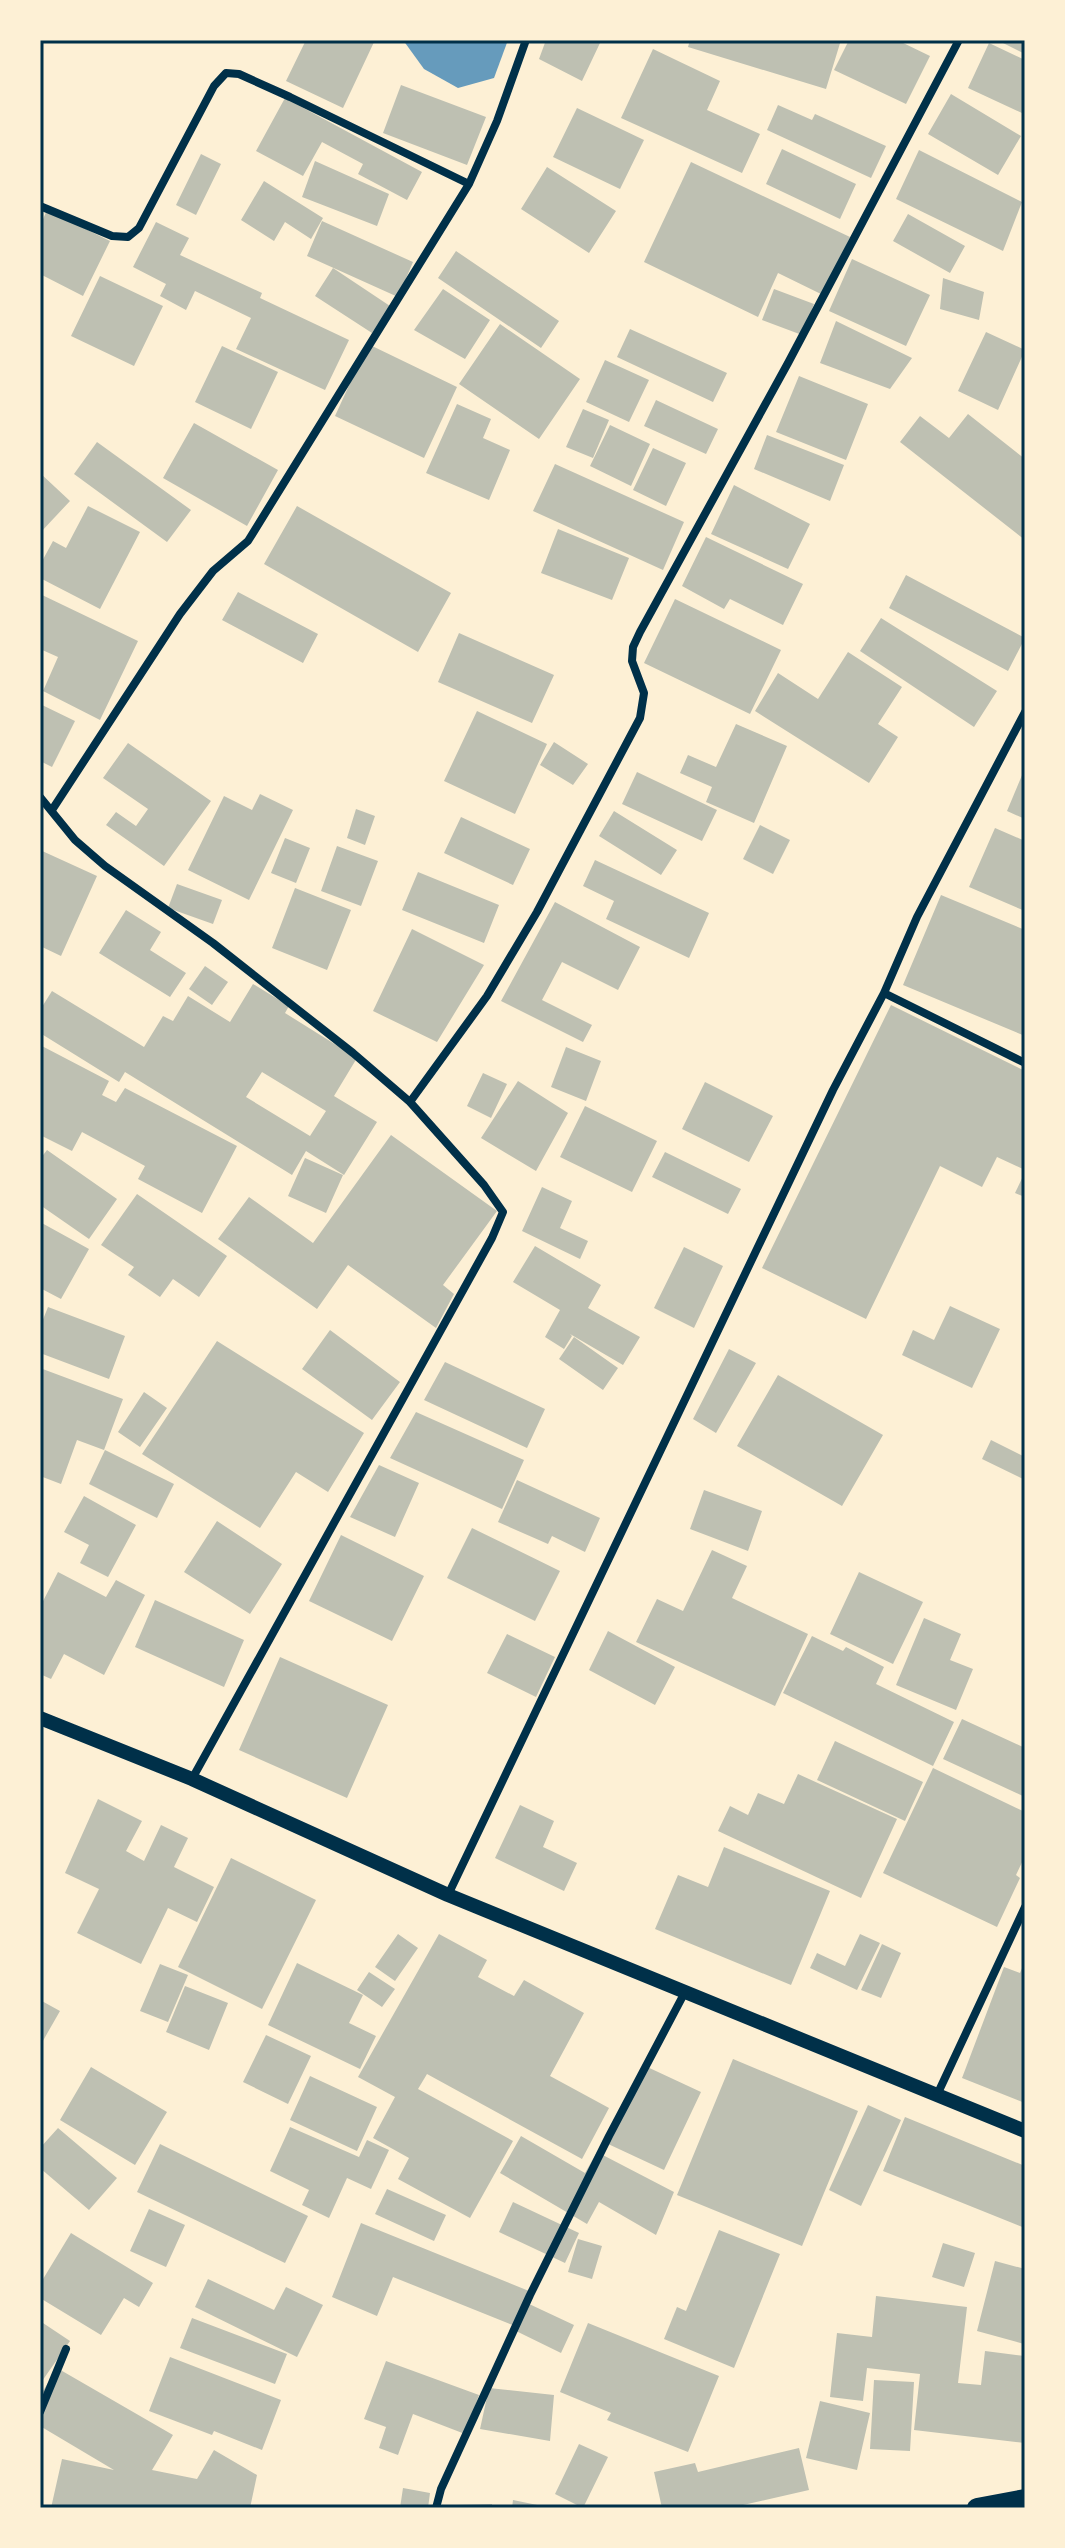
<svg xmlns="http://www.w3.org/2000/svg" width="1065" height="2548" viewBox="0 0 1065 2548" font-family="'Times New Roman',serif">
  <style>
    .water { fill: #669bbc }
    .building { fill: #bec0b2; fill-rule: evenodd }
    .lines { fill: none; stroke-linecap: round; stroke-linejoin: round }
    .minor { stroke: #003049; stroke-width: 8 }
    .tertiary { stroke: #003049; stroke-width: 14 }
    .primary { stroke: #003049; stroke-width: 20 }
    .neatline { fill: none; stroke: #003049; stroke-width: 3 }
  </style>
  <rect width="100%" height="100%" fill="#fdf0d5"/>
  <path class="water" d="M403,40H508L494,78L458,88L424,69Z"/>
  <path class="building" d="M306,40H375L343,108L286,81Z
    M546,40H594L600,43L582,81L539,59Z
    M690,40H841L826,89L688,47Z
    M849,40H897L930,56L906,104L834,70Z
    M997,40H1025V54Z
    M989,43L1025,60V107L1022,113L968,88Z
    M653,49L720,81L707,110L760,134L742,173L621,118Z
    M401,85L486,117L467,165L383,133Z
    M951,94L1021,136L998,175L928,134Z
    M285,98L422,172L407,200L358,174L363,164L322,142L303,176L256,151Z
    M778,105L812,120L815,114L886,146L871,178L767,130Z
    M577,108L644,140L620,189L553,157Z
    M782,149L856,184L840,219L766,184Z
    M919,150L1022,202L1003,251L896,199Z
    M201,154L221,164L196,215L176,205Z
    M315,161L389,194L377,226L302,197Z
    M691,162L850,237L823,295L778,273L758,317L644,262Z
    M547,167L616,211L589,253L521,209Z
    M264,181L323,218L311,239L285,222L274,241L241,220Z
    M47,210L110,241L83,296L40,274V226Z
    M908,214L965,246L950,273L893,241Z
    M322,221L413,262L398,297L307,256Z
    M156,222L189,238L180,255L262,293L260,298L349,340L325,390L236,349L251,318L195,291L186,310L160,296L166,284L133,267Z
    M456,251L559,321L541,348L438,278Z
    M852,259L930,295L906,346L829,311Z
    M333,268L390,306L372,333L315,296Z
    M100,276L163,306L134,366L71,336Z
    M943,278L984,292L979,320L940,309Z
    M443,289L490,320L465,359L414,330Z
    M774,289L814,304L802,335L762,320Z
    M836,321L912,358L890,389L820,363Z
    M500,324L580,379L539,439L459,384Z
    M630,329L727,373L713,402L617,357Z
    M986,332L1025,350L998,410L958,391Z
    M368,344L457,387L424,458L335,416Z
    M222,346L278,372L251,429L195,402Z
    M605,360L649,380L629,422L586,402Z
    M799,376L868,404L846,460L776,432Z
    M656,400L718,429L706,454L644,426Z
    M457,404L491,419L483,438L510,450L489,500L426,473Z
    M583,409L609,420L593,458L566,447Z
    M968,414L1025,459V540L900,442L920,416L949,438Z
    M194,423L278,470L247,526L163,478Z
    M610,425L650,444L631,486L590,466Z
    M767,435L844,465L830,501L754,469Z
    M97,442L191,510L167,542L74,474Z
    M653,448L686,463L666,506L633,490Z
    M555,464L684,522L663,570L533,511Z
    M40,473L70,501L40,533Z
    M734,485L810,524L788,569L711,534Z
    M88,506L140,532L100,609L40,578V565L53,541L66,548Z
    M297,506L451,593L418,652L264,564Z
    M558,529L629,558L612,600L541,573Z
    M706,537L803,584L783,625L730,599L724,609L682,586Z
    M906,575L1025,638L1008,671L889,608Z
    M238,592L318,634L303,663L222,620Z
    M40,594L138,641L100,720L43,691L58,657L40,649Z
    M675,599L781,650L750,714L644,663Z
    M881,618L997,691L974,727L860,651Z
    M459,633L554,675L532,723L438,682Z
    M848,652L902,687L878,724L898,737L869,783L755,711L778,673L818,699Z
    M40,704L75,721L52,767L40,761Z
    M477,711L547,744L515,814L444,781Z
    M736,724L787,746L754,823L706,802L712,787L680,773L688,755L716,767Z
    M554,742L588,764L573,785L540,765Z
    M128,743L211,801L164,866L106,825L116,812L136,826L148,809L103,778Z
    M1025,768V819L1007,811Z
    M637,772L717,810L702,841L622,804Z
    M260,794L293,810L249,900L188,870L224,796L252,810Z
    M356,809L375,816L365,845L347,838Z
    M614,811L677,850L661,875L599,836Z
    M461,817L530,849L513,885L444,853Z
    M760,825L790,840L773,874L743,859Z
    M995,828L1025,841V911L969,887Z
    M285,838L310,848L296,883L271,873Z
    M337,846L378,861L361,906L321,891Z
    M40,850L97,876L61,956L40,946Z
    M595,860L709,913L689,958L606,919L614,901L583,886Z
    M418,872L499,905L484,943L402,910Z
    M177,884L222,900L213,924L168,908Z
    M295,888L351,910L327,970L272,948Z
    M941,895L1025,930V1036L903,985Z
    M555,902L640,947L618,990L562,962L542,1000L592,1025L583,1042L501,1001Z
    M126,910L161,932L150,950L186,973L170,997L99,953Z
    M412,929L484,965L437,1042L373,1011Z
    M205,966L228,982L212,1005L189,989Z
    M253,984L289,1006L285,1013L357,1058L334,1096L377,1122L344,1175L306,1151L292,1175L125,1072L119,1082L40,1033V1010L52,991L144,1047L163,1016L173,1021L188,996L230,1022ZM262,1072L326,1111L310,1136L246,1097Z
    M891,1005L1025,1071V1170L997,1157L982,1187L940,1166L866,1319L762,1268Z
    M40,1045L109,1081L102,1095L116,1102L125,1088L237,1146L202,1213L138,1179L145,1166L82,1132L72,1151L40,1135Z
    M566,1047L601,1061L586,1101L551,1087Z
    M483,1073L507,1084L491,1118L467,1106Z
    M518,1081L568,1113L536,1171L481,1138Z
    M705,1082L773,1116L749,1162L682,1129Z
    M585,1106L657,1141L632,1192L560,1157Z
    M391,1135L497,1211L443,1285L454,1294L436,1328L348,1265L317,1309L218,1239L249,1197L313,1243Z
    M47,1150L117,1199L89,1239L40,1205V1159Z
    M665,1152L741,1189L728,1214L652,1177Z
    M305,1158L343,1175L326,1213L288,1196Z
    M1025,1172V1197L1015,1193Z
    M542,1187L572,1201L560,1228L588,1241L580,1259L522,1231Z
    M137,1194L227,1256L199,1297L173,1279L160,1297L128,1275L134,1267L101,1245Z
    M40,1222L89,1249L61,1299L40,1288Z
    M535,1246L601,1285L588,1308L640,1337L623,1365L570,1334L572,1336L564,1349L545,1337L560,1310L513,1282Z
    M684,1247L723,1266L694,1328L654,1308Z
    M950,1306L1000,1329L972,1388L902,1355L913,1330L934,1340Z
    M48,1307L125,1336L109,1379L40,1353V1327Z
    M330,1330L400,1382L372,1420L302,1369Z
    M574,1337L618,1368L603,1390L559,1359Z
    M217,1341L364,1433L328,1492L296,1472L260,1528L142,1454Z
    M729,1349L756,1363L716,1433L693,1419Z
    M445,1362L545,1409L527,1448L424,1400Z
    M40,1368L123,1399L104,1450L77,1440L61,1484L40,1476Z
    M778,1375L883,1435L842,1506L737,1446Z
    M144,1392L167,1408L140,1447L118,1432Z
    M416,1412L524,1460L502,1509L390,1458Z
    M991,1440L1025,1457V1480L982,1459Z
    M105,1450L174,1484L157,1518L89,1484Z
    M379,1465L419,1483L395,1537L350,1517Z
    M517,1480L600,1518L585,1552L552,1536L548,1544L498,1522Z
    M704,1490L762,1511L748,1551L690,1529Z
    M84,1496L136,1525L108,1577L80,1563L89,1545L64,1532Z
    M217,1521L282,1564L250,1614L184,1572Z
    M472,1528L560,1571L535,1621L447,1578Z
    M341,1535L424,1576L392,1641L309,1601Z
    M712,1550L747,1566L732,1598L808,1634L775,1706L636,1642L657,1599L683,1611Z
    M58,1572L106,1597L116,1580L145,1595L104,1675L64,1654L51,1679L40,1674V1607Z
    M859,1572L923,1602L893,1664L830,1634Z
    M155,1600L244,1640L224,1687L135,1647Z
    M924,1618L961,1634L950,1660L973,1669L956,1710L896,1685Z
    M608,1631L675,1667L655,1705L589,1670Z
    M507,1634L555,1657L536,1697L487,1673Z
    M812,1636L843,1651L846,1647L884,1667L876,1684L954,1722L933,1766L783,1693Z
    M280,1657L388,1705L347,1798L239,1750Z
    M962,1719L1025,1748V1797L943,1759Z
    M835,1741L923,1782L905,1821L817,1780Z
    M933,1768L1025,1812V1856L1016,1875L1020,1878L997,1927L883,1873Z
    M798,1774L897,1819L861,1898L718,1831L730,1806L748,1815L758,1793L784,1804Z
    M98,1799L142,1821L126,1851L144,1861L161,1825L188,1838L174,1867L214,1887L197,1922L168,1908L141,1964L77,1933L99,1889L65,1873Z
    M520,1805L554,1821L543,1847L577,1863L564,1891L495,1858Z
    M724,1847L830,1891L791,1985L655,1929L678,1875L708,1887Z
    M231,1858L316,1900L262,2009L178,1967Z
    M398,1934L418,1948L395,1981L375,1967Z
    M439,1934L487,1960L478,1977L514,1996L524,1980L584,2013L550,2076L609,2108L582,2159L427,2074L418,2089L513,2141L470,2218L398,2179L409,2158L373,2138L395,2097L358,2077Z
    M860,1934L880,1943L857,1990L810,1968L817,1953L845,1966Z
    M882,1944L901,1953L881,1998L861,1990Z
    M1025,1961V2103L962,2078L1004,1967L1020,1973Z
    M297,1963L363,1995L349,2023L376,2036L360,2069L268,2025Z
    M160,1964L188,1975L168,2022L140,2011Z
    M369,1972L395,1989L382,2007L357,1990Z
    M185,1986L228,2003L209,2050L166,2032Z
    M40,2000L60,2011L40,2046Z
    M266,2035L311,2056L288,2104L243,2082Z
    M733,2059L858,2111L802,2246L677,2195Z
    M643,2065L701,2092L664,2170L606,2143Z
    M91,2067L167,2112L135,2165L60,2120Z
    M310,2076L377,2107L357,2151L290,2120Z
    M868,2105L901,2120L861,2206L829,2190Z
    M905,2117L1025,2166V2228L883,2171Z
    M290,2127L359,2157L367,2140L389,2150L371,2189L347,2178L329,2218L302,2205L309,2190L270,2171Z
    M58,2128L117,2178L89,2210L40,2168V2148Z
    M521,2136L585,2173L597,2152L674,2192L656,2235L599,2202L587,2224L500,2173Z
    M160,2144L308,2216L285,2263L137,2192Z
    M387,2189L446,2215L434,2241L375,2214Z
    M513,2202L579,2233L565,2263L499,2232Z
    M149,2209L185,2225L166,2267L130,2251Z
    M361,2223L529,2291L515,2326L393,2277L377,2316L332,2297Z
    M719,2230L780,2254L734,2368L664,2339L677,2307L686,2311Z
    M71,2233L153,2283L139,2307L124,2298L101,2335L40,2298V2284Z
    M578,2239L602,2246L592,2279L568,2272Z
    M943,2243L975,2253L964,2287L932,2277Z
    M995,2261L1025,2269L1024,2344L977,2331Z
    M208,2279L274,2310L286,2287L323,2305L297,2357L195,2307Z
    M876,2296L967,2307L958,2383L981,2385L985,2351L1025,2356V2443L914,2430L920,2374L867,2368L863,2401L830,2397L837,2333L872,2337Z
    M527,2303L574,2325L561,2353L514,2330Z
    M192,2318L287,2354L275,2384L180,2348Z
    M40,2321L70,2341L40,2384Z
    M588,2323L719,2376L688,2452L607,2420L611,2413L560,2392Z
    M170,2357L281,2400L262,2450L214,2431L212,2435L149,2411Z
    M386,2361L479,2395L465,2434L413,2414L398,2455L379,2448L386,2427L364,2419Z
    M57,2368L173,2435L152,2470L197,2479L214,2450L257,2475L250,2508H51L62,2459L114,2470L40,2426V2396Z
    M874,2380L914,2382L910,2451L870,2449Z
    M489,2388L554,2395L550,2441L480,2429Z
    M820,2401L870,2413L857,2470L806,2458Z
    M579,2444L608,2457L583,2508L555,2494Z
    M799,2448L809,2490L730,2508H662L654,2472L695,2463L698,2472Z
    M403,2488L430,2493L428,2508H400Z
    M513,2500L547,2507V2508H512Z
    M492,2504V2508H455V2505Z"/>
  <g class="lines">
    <path class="minor" d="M40,206L112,236L128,237L139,228L214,86L226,73L239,74L290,97L469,184
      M40,797L75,840L105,866L213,943L353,1053L410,1102L487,996L537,912L640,718L644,693L632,661L633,647L640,632L788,363L959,40
      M52,810L180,614L213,571L248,541L469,184L497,121L526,40
      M884,993L1025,1063
      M192,1779L492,1238L503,1212L484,1185L410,1102
      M448,1895L833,1090L884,993L917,917L1025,712
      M937,2095L1025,1907
      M40,2412L66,2349
      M436,2508L441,2489L530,2295L609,2136L685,1992"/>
    <path class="tertiary" d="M40,1718L192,1779L448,1895L1025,2131"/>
    <path class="primary" d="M977,2508L1025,2499"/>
  </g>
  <rect width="1065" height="2548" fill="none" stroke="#fdf0d5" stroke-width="84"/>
  <rect x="42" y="42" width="981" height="2464" class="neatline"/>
</svg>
